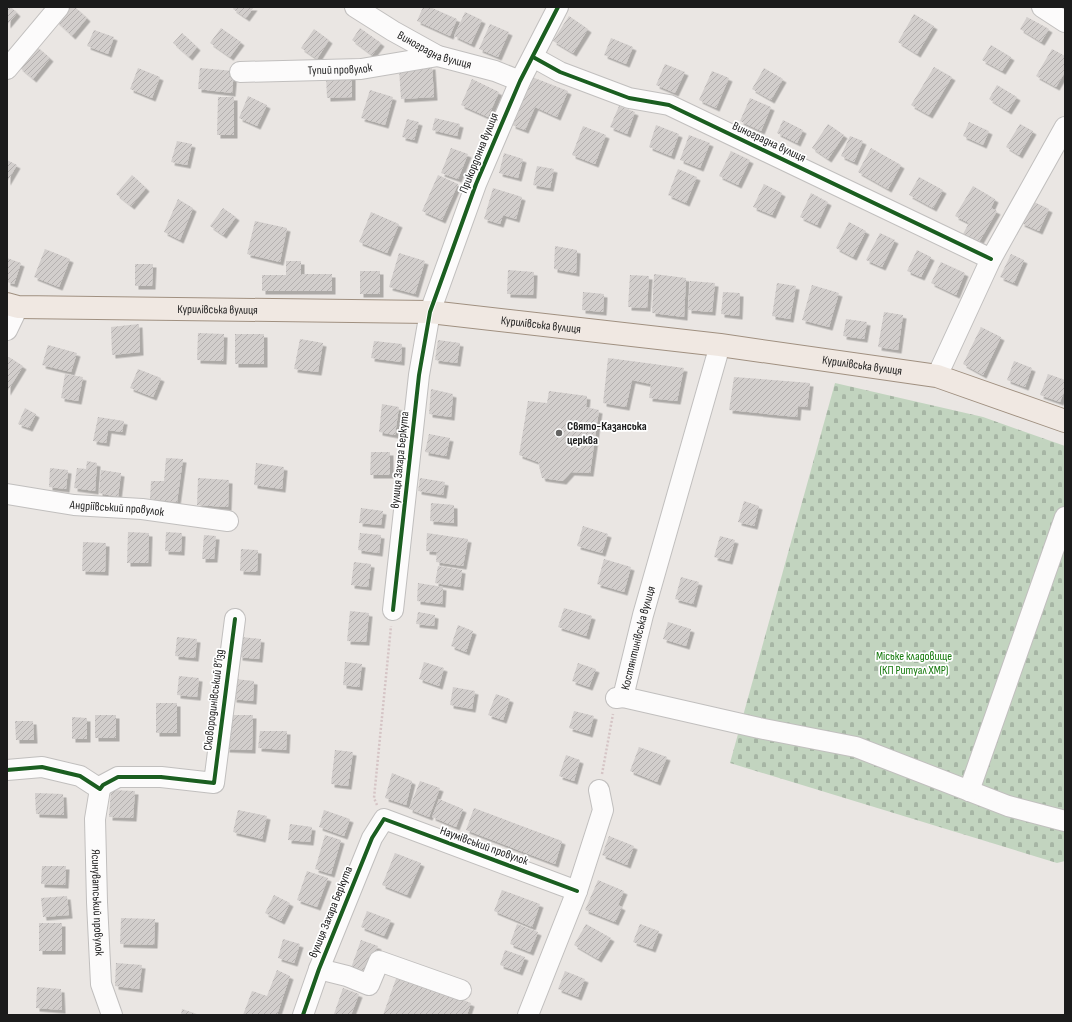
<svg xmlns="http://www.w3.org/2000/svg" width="1072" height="1022" viewBox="0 0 1072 1022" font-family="'Sofia Sans Condensed',sans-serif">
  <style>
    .cemetery { fill: url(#cemetery-stones) }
    .building { fill: url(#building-hatch); filter: url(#shadow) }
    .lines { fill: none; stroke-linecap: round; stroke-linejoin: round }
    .minor-casing { stroke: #c1bfbe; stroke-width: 22 }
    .major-casing { stroke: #a09080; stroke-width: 24 }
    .path { stroke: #d5c4c5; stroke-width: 2.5; stroke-dasharray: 2 2; stroke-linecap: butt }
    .minor { stroke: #fcfbfb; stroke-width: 20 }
    .major { stroke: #f0e8e2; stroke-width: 22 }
    .cycleway-casing { stroke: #fff; stroke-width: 6 }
    .cycleway { stroke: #1b5e20; stroke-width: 4 }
    .poi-dot { fill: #636261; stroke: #fff; stroke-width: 1.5 }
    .labels { text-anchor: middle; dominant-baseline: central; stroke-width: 3.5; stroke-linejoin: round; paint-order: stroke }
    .street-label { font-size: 12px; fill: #1b1b1b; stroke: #fff }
    .poi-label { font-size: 12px; font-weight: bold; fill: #1b1b1b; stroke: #fff; text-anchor: start }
    .park-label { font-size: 12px; fill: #13780a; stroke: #fff }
  </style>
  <defs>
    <pattern id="cemetery-stones" width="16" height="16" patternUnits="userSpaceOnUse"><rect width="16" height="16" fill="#c2d4bf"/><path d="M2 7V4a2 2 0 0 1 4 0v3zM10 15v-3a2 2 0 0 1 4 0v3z" fill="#a6b5a4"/></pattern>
    <pattern id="building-hatch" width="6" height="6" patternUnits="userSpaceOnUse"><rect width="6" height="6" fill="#d2cecc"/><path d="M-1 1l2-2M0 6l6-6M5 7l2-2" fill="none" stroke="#b4b0af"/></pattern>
    <filter id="shadow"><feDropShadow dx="3.5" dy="3.5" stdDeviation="0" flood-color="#0004"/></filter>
  </defs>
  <rect width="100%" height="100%" fill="#eae6e3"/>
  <path class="cemetery" d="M835,383L983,417L1065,446V861L1057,863L730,763Z"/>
  <path class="building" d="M7,7H11L17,13L7,25Z
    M67,7H75L87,18L72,36L56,21Z
    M234,7H254L246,18L233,9Z
    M423,7H430L457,19L450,36L417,21Z
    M465,12L482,20L471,44L454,36Z
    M914,14L934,26L917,54L898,42Z
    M569,16L588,29L573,53L553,41Z
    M1027,17L1049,29L1041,42L1020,29Z
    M490,24L509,32L498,57L479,49Z
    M221,28L241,42L230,57L210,43Z
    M360,28L381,43L372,55L352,40Z
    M314,29L329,40L317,59L301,48Z
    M94,30L114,37L108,54L87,46Z
    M182,33L197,47L189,57L173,43Z
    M611,38L633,47L626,64L604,55Z
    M991,45L1011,57L1002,71L982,60Z
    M36,46L50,58L33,79L19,67Z
    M1052,49L1065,56V72L1056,87L1036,76Z
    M665,64L685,72L675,93L656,85Z
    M432,66L434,97L401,99L399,69Z
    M934,67L952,77L929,115L911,105Z
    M138,68L160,77L152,98L130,89Z
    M200,68L234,71L232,93L198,89Z
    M764,68L783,79L771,100L752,89Z
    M712,71L729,78L716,108L699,100Z
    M352,74V97L327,98L326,75Z
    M532,77L568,91L557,117L535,107L525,130L512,125Z
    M472,79L499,92L488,117L461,105Z
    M997,85L1017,97L1008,111L989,99Z
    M370,90L393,97L385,125L361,118Z
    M248,96L267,105L257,126L239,118Z
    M218,97H234V135H217Z
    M750,98L771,107L761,131L740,121Z
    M619,106L635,112L627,134L610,127Z
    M435,118L460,124L457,136L432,130Z
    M407,119L419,122L414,140L402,137Z
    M783,120L803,130L797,143L777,133Z
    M969,122L989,131L983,145L963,136Z
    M828,124L844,135L828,159L812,148Z
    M1020,124L1033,131L1019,155L1006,147Z
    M656,125L679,134L671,156L649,147Z
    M583,126L606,135L595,164L572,155Z
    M689,135L710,143L700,168L680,160Z
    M850,136L863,141L854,162L841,156Z
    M177,141L192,144L187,165L171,162Z
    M451,148L468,154L458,179L441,173Z
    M871,148L901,165L888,189L858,172Z
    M731,151L750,160L738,185L719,176Z
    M504,153L523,159L518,178L499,173Z
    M7,160L17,165L7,182Z
    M537,166L554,169L550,188L533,185Z
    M678,169L697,177L686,203L668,195Z
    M132,175L146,188L131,206L116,194Z
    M438,175L458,184L442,220L422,211Z
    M919,177L943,190L933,208L909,195Z
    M764,184L782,193L772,215L753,207Z
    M973,186L995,199L991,208L997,211L979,242L963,234L969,223L955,216Z
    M493,188L522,197L516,219L503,215L500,224L484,219Z
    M811,193L828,202L817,225L800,217Z
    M178,199L193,208L180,240L164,232Z
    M1032,201L1049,209L1039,231L1021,223Z
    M223,208L236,217L223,235L210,226Z
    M371,212L399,224L387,253L359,242Z
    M255,221L287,228L280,262L247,254Z
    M849,222L866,231L853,257L836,248Z
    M880,233L895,240L882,267L866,260Z
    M555,246L577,250L576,273L554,269Z
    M45,249L70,259L59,287L34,277Z
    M917,250L931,257L921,277L907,271Z
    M399,253L425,261L415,294L389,287Z
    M1011,254L1024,260L1014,283L1000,277Z
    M7,258L21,263L14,284L7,282Z
    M286,261H301V274H332V291H262V275H286Z
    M941,262L965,273L956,295L931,283Z
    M135,264H153L152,286H135Z
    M508,270L534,272L533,295L507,294Z
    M360,271H380V294H360Z
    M654,274L686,278L684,317L652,313Z
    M630,275L649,276L647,308L628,307Z
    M690,281L715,283L712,312L688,310Z
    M777,283L796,286L790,319L772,316Z
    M812,285L839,293L829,327L802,320Z
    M583,292L604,294L603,312L582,310Z
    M723,292L740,293L739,316L721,314Z
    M884,312L903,315L898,350L878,347Z
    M846,319L867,322L864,339L843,336Z
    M139,324L140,352L112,355L111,327Z
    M981,327L1001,337L983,375L963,364Z
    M198,333L224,334L223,361L197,360Z
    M235,334H264V364H235Z
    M300,339L323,343L318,372L294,369Z
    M438,340L460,343L457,363L435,360Z
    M374,341L402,344L401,362L371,358Z
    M48,345L77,353L71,372L42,365Z
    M9,357L23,366L7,392V359Z
    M608,358L684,368L677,401L649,398L651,384L632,380L626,407L603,403Z
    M1014,361L1032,368L1025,387L1007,380Z
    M138,369L161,378L153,397L130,388Z
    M65,374L83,377L78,401L61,398Z
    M1048,374L1065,380V389L1060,402L1040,395Z
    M734,377L810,383L807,407L798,406L797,417L729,410Z
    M431,389L453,394L451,417L429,414Z
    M549,391L587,396L586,407L599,410L590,473L571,472L563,481L542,478L538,462L519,455L528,401L547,403Z
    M382,404L399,407L395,435L379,432Z
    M25,408L36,414L29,428L18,424Z
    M98,417L124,421L122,432L108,430L106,443L93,441Z
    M429,434L450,438L446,456L425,452Z
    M371,452H390V475H370Z
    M166,458L183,459L177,502L150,499L151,481H164Z
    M87,461L97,463L95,491L74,488L77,468L86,469Z
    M256,463L284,467L282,489L254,485Z
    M50,468L68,470L66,489L49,487Z
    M101,470L121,473L118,497L99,493Z
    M198,478L229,480L228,507L197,505Z
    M420,478L445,482L443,495L418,491Z
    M744,501L759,506L754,526L738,522Z
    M431,503L454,505V523L430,521Z
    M361,508L383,511L381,525L359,523Z
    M583,526L608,534L602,553L577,546Z
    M128,532L149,533L148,563H127Z
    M166,532L182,533L181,552L165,551Z
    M360,533L381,535L379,553L358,550Z
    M427,533L468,539L463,566L436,562L437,552L426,551Z
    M204,535L216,536L214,559H202Z
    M720,536L735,540L729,561L714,557Z
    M83,542L106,543L105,572L82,571Z
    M241,549L258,550L257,572L240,571Z
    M604,559L631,567L624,592L597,584Z
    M354,562L371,564L368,587L351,585Z
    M438,566L462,570L460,587L435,583Z
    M681,577L699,582L693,604L675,599Z
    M418,583L443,587L442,604L417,601Z
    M564,608L592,616L586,636L558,627Z
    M350,611L369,613L366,642L347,641Z
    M418,612L435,615L434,626L416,624Z
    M668,622L691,629L686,646L663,639Z
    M458,625L473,631L466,652L451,646Z
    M177,637L197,639L195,658L175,656Z
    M241,637L261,639L259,659L239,657Z
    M345,662L362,664L359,687L343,685Z
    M424,662L444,668L439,686L419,679Z
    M578,663L596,669L589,687L572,681Z
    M179,676L199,678L197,697L177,695Z
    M235,679L254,681L253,701L233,699Z
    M453,687L475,691L472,709L450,705Z
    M496,694L510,699L503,720L488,715Z
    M156,703H177V733H156Z
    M574,711L594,716L589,734L569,728Z
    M95,715H116V738H95Z
    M229,715H253L252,750L226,749Z
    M72,717L87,718V739H72Z
    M15,721H33L34,740H16Z
    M260,731H287L286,750L258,748Z
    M639,747L667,757L657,782L630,771Z
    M335,750L353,752L348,786L331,784Z
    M566,755L580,760L574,781L559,776Z
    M392,773L412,781L406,805L385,798Z
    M420,781L440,788L429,817L409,809Z
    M111,790L135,791L133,818L109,817Z
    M35,793L63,794L64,815L36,814Z
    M439,799L463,809L456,827L432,817Z
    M474,808L562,841L555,864L466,830Z
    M238,810L267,816L262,839L233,832Z
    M324,810L350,819L344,836L319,827Z
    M290,824L312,827L310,842L288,840Z
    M325,835L341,840L331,874L315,869Z
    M609,836L634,846L627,865L602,855Z
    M395,853L421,863L407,895L382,885Z
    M42,866H66L65,885L41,884Z
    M307,871L328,878L317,907L297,900Z
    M598,880L624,891L618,905L622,907L615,922L585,910Z
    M502,890L540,904L532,927L494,911Z
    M274,895L290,903L281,921L265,913Z
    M67,896L69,915L43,917L41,898Z
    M367,911L391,920L384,936L361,927Z
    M121,918L155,919L154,945L120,944Z
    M39,923H62V951H39Z
    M517,924L538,932L530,952L510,944Z
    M586,924L611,938L598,959L574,945Z
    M640,924L659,931L652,949L633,942Z
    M283,939L300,944L294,963L278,958Z
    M361,940L378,946L368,974L351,968Z
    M505,950L525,957L519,972L500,965Z
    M116,963L142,965L139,989L115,986Z
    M277,970L290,976L277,1015H243L252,991L267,996Z
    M565,971L585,979L578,997L558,989Z
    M397,976L471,1003L467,1015H383Z
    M37,987L61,989L62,1010L36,1008Z
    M343,988L359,994L351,1015H337L334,1014Z
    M182,1009L200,1015H181Z"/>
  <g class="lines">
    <defs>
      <g id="minor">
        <path id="s1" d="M355,7L393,31L438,56L495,71L520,81"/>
        <path d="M1042,7L1065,22"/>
        <path d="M533,57L560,72L629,98L669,105L991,259"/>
        <path d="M7,69L59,7"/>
        <path id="s2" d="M240,72L361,69L438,56"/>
        <path d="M7,330L18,307"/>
        <path d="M937,376L991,259L1065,127"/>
        <path id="s3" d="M7,494L74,505L142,509L228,521"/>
        <path d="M393,610L419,375L430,312L476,184L520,81L558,7"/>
        <path d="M623,697L759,728L856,747L1008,806L1065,821"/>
        <path id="s4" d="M616,698L623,697L643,615L720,345"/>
        <path d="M7,770L42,767L80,776L100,789L103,785L118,777H161L214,783L235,619"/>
        <path id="s5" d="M100,789L95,819L97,902L101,984L112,1015"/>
        <path d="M969,791L1065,517"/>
        <path d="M319,969L347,976L369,985L379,961L461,990"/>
        <path d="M303,1015L319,969L372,838L384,819L577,891"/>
        <path d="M528,1015L577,891L603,810L599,790"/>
      </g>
      <g id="major">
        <path id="s6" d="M7,304L18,307L430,312L720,345L937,376L1065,421"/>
      </g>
    </defs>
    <use href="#minor" class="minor-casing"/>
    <use href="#major" class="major-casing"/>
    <path class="path" d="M602,774L613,714
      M377,805L374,798L391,626"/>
    <use href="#minor" class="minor"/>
    <use href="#major" class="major"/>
    <defs>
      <path id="cycleway" d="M533,57L560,72L629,98L669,105L991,259
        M393,610L419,375L430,312L476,184L520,81L558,7
        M7,770L42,767L80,776L100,789L103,785L118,777H161L214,783L235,619
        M303,1015L319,969L372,838L384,819L577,891"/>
    </defs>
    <use href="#cycleway" class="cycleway-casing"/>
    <use href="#cycleway" class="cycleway"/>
  </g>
  <circle class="poi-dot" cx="559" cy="433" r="4"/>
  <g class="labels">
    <g class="street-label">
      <text stroke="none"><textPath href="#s1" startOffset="91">Виноградна вулиця</textPath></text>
      <text stroke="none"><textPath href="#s2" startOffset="100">Тупий провулок</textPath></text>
      <text transform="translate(769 142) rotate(25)">Виноградна вулиця</text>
      <text transform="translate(479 153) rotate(-68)">Прикордонна вулиця</text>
      <text stroke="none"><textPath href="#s6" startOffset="211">Курилівська вулиця</textPath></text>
      <text stroke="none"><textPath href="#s6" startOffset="535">Курилівська вулиця</textPath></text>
      <text stroke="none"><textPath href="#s6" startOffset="859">Курилівська вулиця</textPath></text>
      <text transform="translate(400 460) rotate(-84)">вулиця Захара Беркута</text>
      <text stroke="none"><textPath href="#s3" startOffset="111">Андріївський провулок</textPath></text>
      <text stroke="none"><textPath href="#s4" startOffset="68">Костянтинівська вулиця</textPath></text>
      <text transform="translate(214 700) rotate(-83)">Сковородинівський в’їзд</text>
      <text transform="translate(484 846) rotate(20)">Наумівський провулок</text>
      <text stroke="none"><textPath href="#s5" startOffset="114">Ясинуватський провулок</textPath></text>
      <text transform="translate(331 912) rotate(-68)">вулиця Захара Беркута</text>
    </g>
    <g class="poi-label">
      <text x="567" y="426">Свято-Казанська<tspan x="567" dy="14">церква</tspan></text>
    </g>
    <g class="park-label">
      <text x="914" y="656">Міське кладовище<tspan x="914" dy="14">(КП Ритуал ХМР)</tspan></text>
    </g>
  </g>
  <rect width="1072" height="1022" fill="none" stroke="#1b1b1b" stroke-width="16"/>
</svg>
